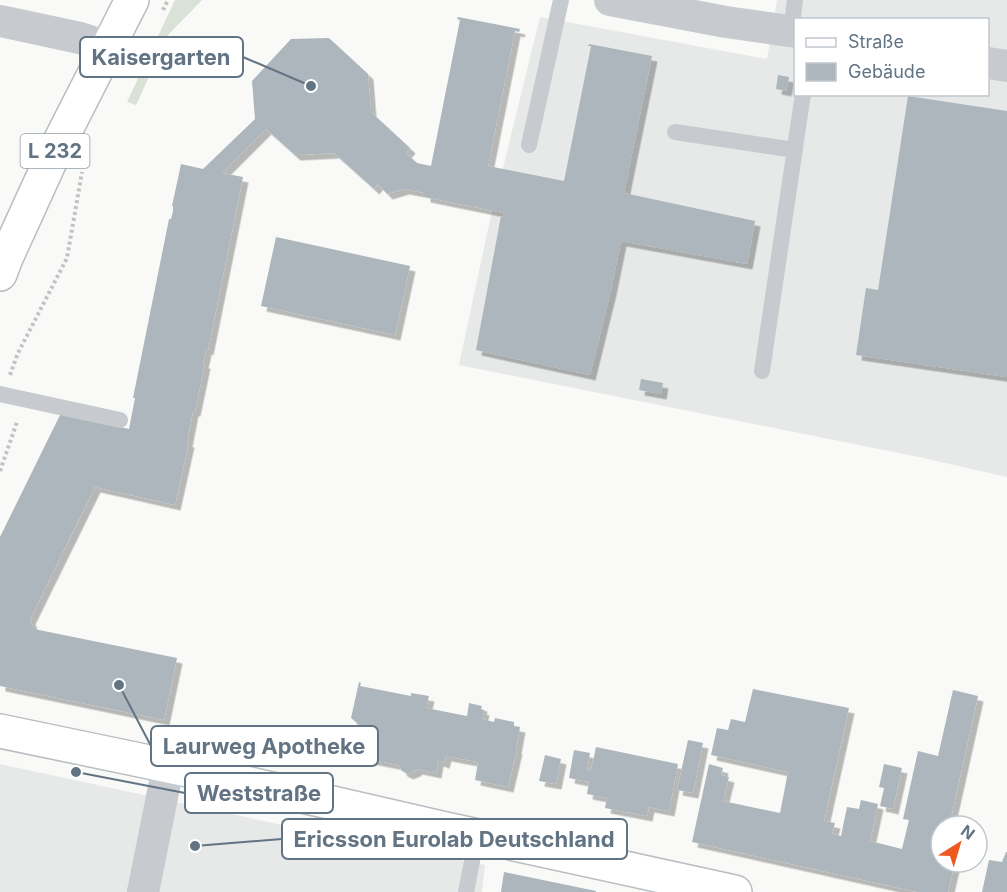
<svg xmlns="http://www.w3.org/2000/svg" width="1007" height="892" viewBox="0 0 1007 892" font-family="Inter,sans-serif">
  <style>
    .built { fill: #e7e8e8; fill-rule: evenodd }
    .green { fill: #dae1d7 }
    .building { fill: #adb6bc; filter: url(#shadow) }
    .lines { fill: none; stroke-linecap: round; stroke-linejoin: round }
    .secondary-casing { stroke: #b9bec3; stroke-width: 36 }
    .primary-casing { stroke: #babec2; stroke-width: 36 }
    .path { stroke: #c0c3c5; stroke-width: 4; stroke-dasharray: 3 3; stroke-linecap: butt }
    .service { stroke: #c7cbcf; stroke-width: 16 }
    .minor { stroke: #c7cbcf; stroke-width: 32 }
    .secondary { stroke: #fff; stroke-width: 33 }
    .primary { stroke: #fff; stroke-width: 33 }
    .labels { text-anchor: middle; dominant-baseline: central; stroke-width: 6; stroke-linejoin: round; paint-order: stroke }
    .shield { fill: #fff; stroke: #919ea9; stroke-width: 1.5 }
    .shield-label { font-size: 20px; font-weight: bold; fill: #627484 }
    .leader { fill: none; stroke: #627484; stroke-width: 2 }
    .callout-dot { fill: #627484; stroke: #fff; stroke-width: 2 }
    .callout { fill: #fff; stroke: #627484; stroke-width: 2 }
    .callout-label { font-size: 22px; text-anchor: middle; font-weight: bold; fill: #627484 }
  </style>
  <defs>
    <filter id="shadow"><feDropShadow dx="5.5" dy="5.5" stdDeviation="0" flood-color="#0004"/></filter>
  </defs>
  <rect width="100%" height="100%" fill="#f9f9f7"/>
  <path class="built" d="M777,0H1007V477L919,457L459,365L488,229L540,17L767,59ZM796,20H988V94H796Z
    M0,764L296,828L485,865L482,892H0Z"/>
  <path class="green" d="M175,0H202L168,35L136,105L127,102Z"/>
  <path class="building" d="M458,17L520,29L519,32L515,31L488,166L564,181L591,46H588L589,44L652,56L624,193L755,221L747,264L621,241L611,290L590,375L476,350L501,216L503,217L504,213L425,197V193L404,189L387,194L378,184L374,189L334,153L295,155L266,129L222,173L243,177L208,350L206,349L205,355L203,363H205L195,411H193L187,442H189L175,505L95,487L30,619L34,629L177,658L164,720L0,686V537L61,413L129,429L135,398H133L169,219H171L173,211V206H172L181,164L203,169L255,119L252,81L291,39L329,38L368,74L371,112L410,148L406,153L417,163L431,166L460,20L457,19Z
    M778,75L789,77L786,91L776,89Z
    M908,96L1007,111V377L856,355L866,288L878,290Z
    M276,237L410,266L395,335L261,306Z
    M641,379L663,383L661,394L639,390Z
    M359,682L361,683L360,686L411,696V693L429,696L426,708L467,716L469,703L482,706L481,709L484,710L482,719L494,722L495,718L514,722V726L520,727L516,749H517L508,787L475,780L478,762L446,756L444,763L438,761L436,773L417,769L415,771L408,774L402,771L399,765L358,757L364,729L351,718Z
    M753,689L849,708L824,821L835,823L832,834L841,836L847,807L859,809L861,800L878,804L870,841L902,849L909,820L903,819L918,751L938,756L953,690L978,696L950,822L963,824L962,826H941V862H955L948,892H917L692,842L709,764L723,768L721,775L729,777L723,801L780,813L788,772L711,755L717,728L728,730L731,719L745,722Z
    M688,740L703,743L693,793L677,790Z
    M596,747L678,764L669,811L649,807L647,816L605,808L607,798L587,794L589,782L569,778L574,750L590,753L587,770L591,771Z
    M545,755L561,759L556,784L539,781Z
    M884,764L902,768L893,809L880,806L884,788L879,787Z
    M1006,852H1007V892H982L989,860L1002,862Z
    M504,872L596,891V892H501Z"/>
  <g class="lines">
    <defs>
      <path id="secondary" d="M0,731L202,773L446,829L735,892"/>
      <path id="primary" d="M0,274L6,258L53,155L132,0"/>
    </defs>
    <use href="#secondary" class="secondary-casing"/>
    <use href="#primary" class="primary-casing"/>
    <path class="path" d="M163,10L168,0
      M10,375L18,353L67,258L82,172
      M0,471L17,422"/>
    <path class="service" d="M791,32L795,0
      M675,132L795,150
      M529,145L561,0
      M762,371L803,94
      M0,394L120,420
      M466,892L477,836"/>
    <path class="minor" d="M610,0L726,22L796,32
      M0,21L80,38L108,47
      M988,63L1007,66
      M143,892L168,767"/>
    <use href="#secondary" class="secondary"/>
    <use href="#primary" class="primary"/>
  </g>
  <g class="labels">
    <rect class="shield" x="20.5" y="134" width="69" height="34" rx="4.5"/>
    <g class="shield-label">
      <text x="55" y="151">L 232</text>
    </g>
  </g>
  <path class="leader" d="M311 86L243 57M119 685L151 746M76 772L185 793M195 846L282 839"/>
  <g class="callout-dot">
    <circle cx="311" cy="86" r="6"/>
    <circle cx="119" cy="685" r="6"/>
    <circle cx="76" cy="772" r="6"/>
    <circle cx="195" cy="846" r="6"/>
  </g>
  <g class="callout">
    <rect x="80" y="37" width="163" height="40" rx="6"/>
    <rect x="151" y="726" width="227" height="40" rx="6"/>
    <rect x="185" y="773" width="148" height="40" rx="6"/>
    <rect x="282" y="819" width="345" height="40" rx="6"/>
  </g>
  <g class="callout-label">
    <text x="161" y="65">Kaisergarten</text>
    <text x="264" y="754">Laurweg Apotheke</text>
    <text x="259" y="801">Weststraße</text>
    <text x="454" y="847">Ericsson Eurolab Deutschland</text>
  </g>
  <rect x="794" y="18" width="195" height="78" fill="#ffffff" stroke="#c0c7ce" stroke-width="1.5"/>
  <rect x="806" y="38" width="30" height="9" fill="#ffffff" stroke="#c0c7ce" stroke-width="1.5"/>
  <text x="848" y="48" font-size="18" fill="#627484">Straße</text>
  <rect x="806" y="63" width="30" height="18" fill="#adb6bc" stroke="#c0c7ce" stroke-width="1.5"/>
  <text x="848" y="78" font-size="18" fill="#627484">Gebäude</text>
  <g transform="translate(959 844) rotate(37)"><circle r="28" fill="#ffffff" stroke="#c0c7ce" stroke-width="1.5"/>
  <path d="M0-4.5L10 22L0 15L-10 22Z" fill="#ee5922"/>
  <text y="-9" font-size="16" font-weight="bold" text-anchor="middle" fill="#627484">N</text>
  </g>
</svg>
